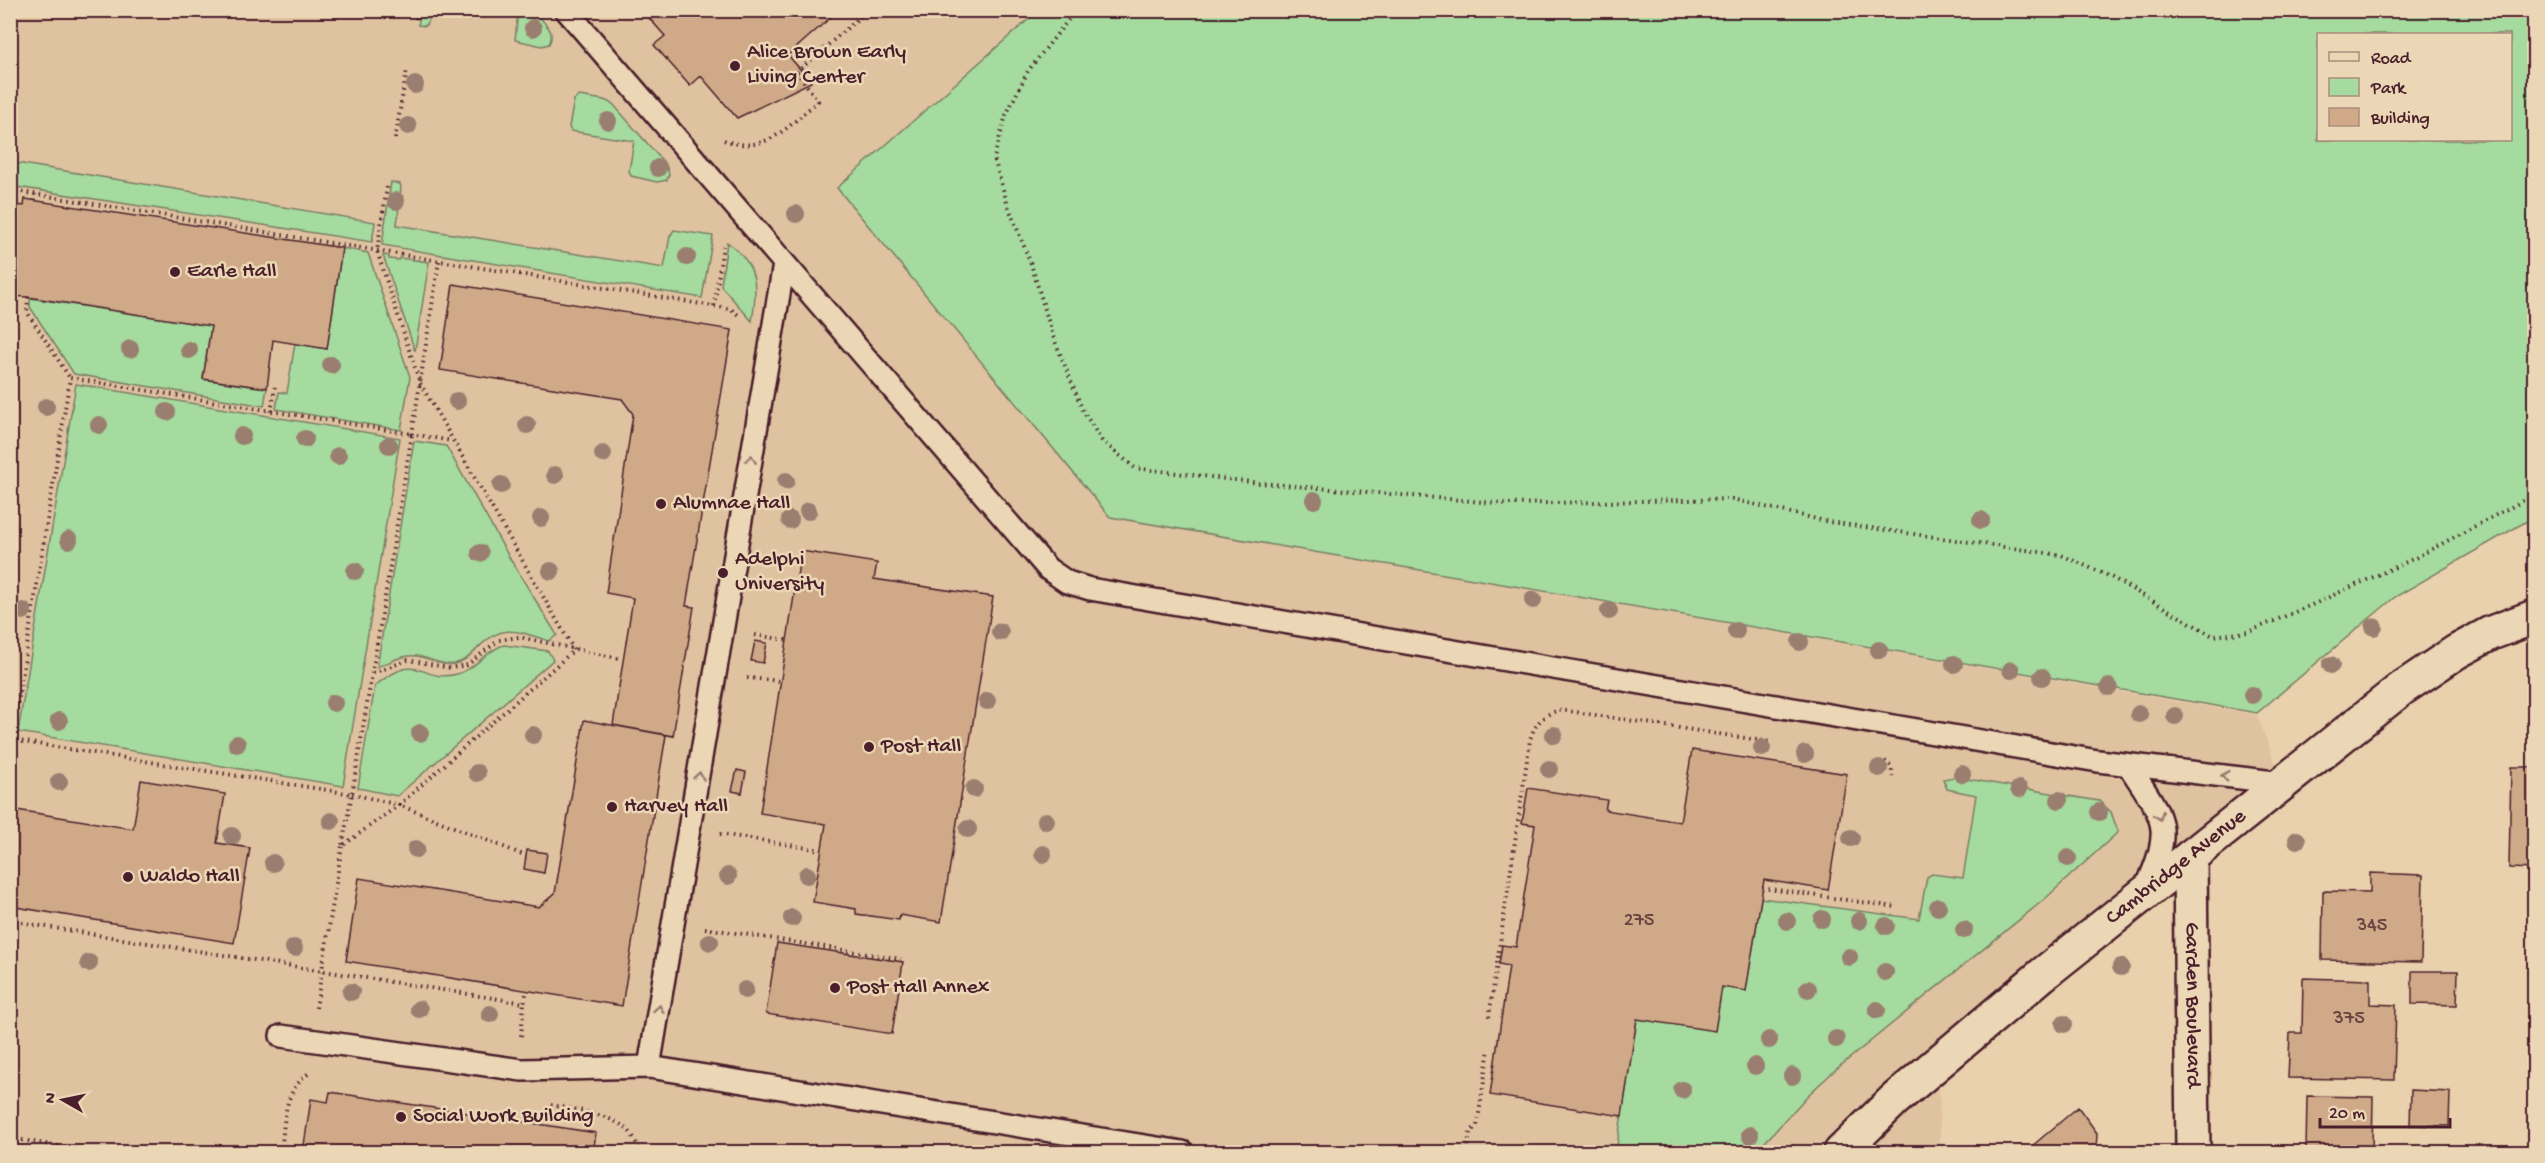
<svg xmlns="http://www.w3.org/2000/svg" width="2545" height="1163" viewBox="0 0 2545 1163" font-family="'Gochi Hand',sans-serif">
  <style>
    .built { fill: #dfc2a0 }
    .green { fill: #a5db9e; stroke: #787d64; stroke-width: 1.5; fill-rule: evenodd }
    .building { fill: #d0aa88; stroke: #4a1f2b; stroke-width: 1.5 }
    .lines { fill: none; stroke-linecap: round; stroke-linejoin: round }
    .service-casing { stroke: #4a1f2b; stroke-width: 26 }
    .minor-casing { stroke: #4a1f2b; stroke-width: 38 }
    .path { stroke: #4a1f2b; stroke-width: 4; stroke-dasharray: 1.5 4.5; stroke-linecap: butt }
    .service { stroke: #ebd6b5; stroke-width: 21 }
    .minor { stroke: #ebd6b5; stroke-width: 33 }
    .tree { fill: #9a7e6f }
    .oneway { stroke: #9a7a70 }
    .poi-dot { fill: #4a1f2b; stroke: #ebd6b5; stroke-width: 2 }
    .labels { text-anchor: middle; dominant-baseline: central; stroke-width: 5; stroke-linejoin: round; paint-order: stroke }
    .number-label { font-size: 20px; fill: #6c4242 }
    .poi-label { font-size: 22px; fill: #4a1f2b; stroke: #ebd6b5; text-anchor: start }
    .street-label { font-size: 22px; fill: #4a1f2b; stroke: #ebd6b5 }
  </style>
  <rect width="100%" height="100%" fill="#ead1ad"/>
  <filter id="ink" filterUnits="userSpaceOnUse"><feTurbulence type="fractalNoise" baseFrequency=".0167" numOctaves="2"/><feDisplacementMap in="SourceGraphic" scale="12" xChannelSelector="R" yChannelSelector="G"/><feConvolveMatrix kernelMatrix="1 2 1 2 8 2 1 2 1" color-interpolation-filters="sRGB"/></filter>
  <g filter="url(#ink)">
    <path class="built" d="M10,11H1036L837,188L1110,517L2257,715L2283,783L1939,1063L1940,1152H11Z"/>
    <path class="green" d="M1039,10L2534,11V517L2395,597L2257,713L1110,517L837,188ZM2318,34H2510V140H2318Z
      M421,11H431L426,26L418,25Z
      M518,11H533C542,21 557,30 549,44L542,46L515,40Z
      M579,96L604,100L613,104L666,165L669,174L667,180L657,182L631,176L629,171L634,141L571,131L569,127L574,100Z
      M10,162L375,222L372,242L11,186Z
      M391,182L400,184L401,187L397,225L664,268L670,236L674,230L713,236L702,298L382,245Z
      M727,242C758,264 758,286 752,321L721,286Z
      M342,248L368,253L410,377L401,430L276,409L279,392L287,393L295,343L327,349Z
      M383,255L389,256V259L399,260L400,258L429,262L415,351Z
      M30,298L211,326L203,379L267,388L264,406L74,374L30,307Z
      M76,384L400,438L343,786L18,732Z
      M414,441L446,446L512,562L557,635L549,641C517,631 503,622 477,649C470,656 464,662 454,664C440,666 430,658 417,656C403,654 390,662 377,667Z
      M504,645L548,651L553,660L397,796L358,788L375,686C421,648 419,684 457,674C476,669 486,650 504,645Z
      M1955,777L2099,801L2111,812L2118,832L2046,898L1834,1071L1809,1094L1756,1152H1616L1637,1019L1722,987L1746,990L1761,898L1919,919L1927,877L1932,874L1963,878L1976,795L1947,789L1943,779Z"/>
    <path class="building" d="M642,10H839L788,55L811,82L737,118L701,76L690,86L654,45L665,36Z
      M25,199L342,248L327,349L273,340L267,388L203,379L211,326L28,297L11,296L10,298V204L24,206Z
      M453,284L732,330L686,606L694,607L673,736L613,725L633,598L606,593L633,414L622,399L440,370Z
      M801,551L877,563L874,579L993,597L941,922L900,915L899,920L856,914V909L813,902L826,824L760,813Z
      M755,641L767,643L763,663L751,661Z
      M584,720L666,735L622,1006L346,961L359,878L539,907L555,893Z
      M1692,750L1847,774L1828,890L1764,880L1746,991L1722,987L1715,1031L1637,1019L1622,1116L1490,1095L1509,966L1499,964L1502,945L1516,947L1535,825L1522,823L1528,788L1607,800L1605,810L1680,822Z
      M2511,767H2534V869L2509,868Z
      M737,770L746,772L742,793L732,791Z
      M141,780L225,794L217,843L250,848L234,943L10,906V809L133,829Z
      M527,850L547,853L544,873L524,869Z
      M2370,873L2423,875L2421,962L2322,960L2323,891L2370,892Z
      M777,943L903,962L892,1034L766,1014Z
      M2412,971H2458L2457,1005L2412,1004Z
      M2303,978L2370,980V1004L2396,1005L2394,1080L2288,1078L2290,1033H2302Z
      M2411,1090L2450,1092L2449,1126L2410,1125Z
      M330,1092L596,1133L594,1146L636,1152H303L311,1099L328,1102Z
      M2307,1096L2373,1097L2372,1152H2295H2306Z
      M2078,1107L2097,1133L2096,1152H2031V1147Z"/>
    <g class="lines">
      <defs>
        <path id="service" d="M566,10L1048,569L1067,582L1090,589L2098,761L2283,783
          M2129,766C2164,820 2174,825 2146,888
          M281,1036L522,1070L649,1067L1183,1152
          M649,1067L784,264"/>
        <g id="minor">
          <path id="s1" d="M2190,857L2193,1152"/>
          <path id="s2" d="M1841,1152L1894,1100L2042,975L2401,689L2456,652L2491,633L2534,617"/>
        </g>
      </defs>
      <use href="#service" class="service-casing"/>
      <use href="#minor" class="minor-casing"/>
      <path class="path" d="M1076,10L1028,71L1006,115L994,158L1007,203L1031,264L1053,336L1083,411L1102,441L1135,468L1260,483L1507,504L1732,499L1829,522L2061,555L2111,577L2213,636L2248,632L2314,604L2415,558L2534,495
        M416,19L417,10
        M395,139L407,69
        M724,140C766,156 788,126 818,101L797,72L868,10
        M387,187L377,251L420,383L574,650L399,805L526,856
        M10,190L731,309L741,317
        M34,201L35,194
        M439,261L412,434L452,441
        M28,297L27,312L70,378
        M714,306L723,246
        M271,412L275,387
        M755,635L787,640
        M373,673L408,660L450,668L467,665L499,640L519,637L622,659
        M747,678L781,681
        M10,740H12L352,794L412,434L70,378L12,740
        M1885,761L1891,766L1893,777
        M352,794L399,805L342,846Z
        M720,834L821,850
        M1762,888L1896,907
        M10,921L524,1003L527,990
        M705,928L901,959
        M316,1008L342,846
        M1489,1017L1530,740C1535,723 1544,713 1562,710L1771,742
        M521,1036L524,1003
        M551,1105C573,1109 614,1115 629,1131C634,1137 638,1146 640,1152
        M10,1138L93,1152
        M281,1152C285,1124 282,1092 308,1074
        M1467,1152L1470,1132L1477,1126L1489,1049"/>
      <use href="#service" class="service"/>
      <use href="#minor" class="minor"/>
    </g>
    <g class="tree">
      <circle cx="533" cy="28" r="9"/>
      <circle cx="415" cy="85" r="9"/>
      <circle cx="608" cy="121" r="9"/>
      <circle cx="408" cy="126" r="9"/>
      <circle cx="658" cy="168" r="9"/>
      <circle cx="396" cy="201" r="9"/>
      <circle cx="796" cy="214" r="9"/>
      <circle cx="687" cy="257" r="9"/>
      <circle cx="130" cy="349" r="9"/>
      <circle cx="189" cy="350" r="9"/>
      <circle cx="331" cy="365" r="9"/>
      <circle cx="457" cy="401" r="9"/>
      <circle cx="46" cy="407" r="9"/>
      <circle cx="167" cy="412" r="9"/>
      <circle cx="99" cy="425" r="9"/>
      <circle cx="527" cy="425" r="9"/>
      <circle cx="242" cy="436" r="9"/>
      <circle cx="305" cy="439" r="9"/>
      <circle cx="389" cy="445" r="9"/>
      <circle cx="603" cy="454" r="9"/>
      <circle cx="338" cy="456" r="9"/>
      <circle cx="555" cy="475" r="9"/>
      <circle cx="786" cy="481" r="9"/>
      <circle cx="501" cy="485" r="9"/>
      <circle cx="1314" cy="500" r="9"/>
      <circle cx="808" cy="511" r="9"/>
      <circle cx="541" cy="518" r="9"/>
      <circle cx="790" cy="520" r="9"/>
      <circle cx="1981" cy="520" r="9"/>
      <circle cx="69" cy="540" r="9"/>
      <circle cx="480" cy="553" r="9"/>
      <circle cx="355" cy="571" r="9"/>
      <circle cx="551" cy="571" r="9"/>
      <circle cx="1533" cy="600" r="9"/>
      <circle cx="23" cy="611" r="9"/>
      <circle cx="1609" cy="611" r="9"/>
      <circle cx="2374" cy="627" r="9"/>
      <circle cx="1736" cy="631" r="9"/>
      <circle cx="1000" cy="632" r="9"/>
      <circle cx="1800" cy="642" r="9"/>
      <circle cx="1879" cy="650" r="9"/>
      <circle cx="1954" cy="664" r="9"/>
      <circle cx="2331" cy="665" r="9"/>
      <circle cx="2011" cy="670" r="9"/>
      <circle cx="2042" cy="677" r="9"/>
      <circle cx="2109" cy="687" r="9"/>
      <circle cx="2252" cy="695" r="9"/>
      <circle cx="987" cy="701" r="9"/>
      <circle cx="334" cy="703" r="9"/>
      <circle cx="2139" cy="714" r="9"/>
      <circle cx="2175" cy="716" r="9"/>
      <circle cx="59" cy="721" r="9"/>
      <circle cx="420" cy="733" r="9"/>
      <circle cx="533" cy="735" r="9"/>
      <circle cx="1554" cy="735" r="9"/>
      <circle cx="237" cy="744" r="9"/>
      <circle cx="1762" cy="748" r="9"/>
      <circle cx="1805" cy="754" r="9"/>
      <circle cx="1879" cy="768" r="9"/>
      <circle cx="1549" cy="769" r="9"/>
      <circle cx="477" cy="773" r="9"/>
      <circle cx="1962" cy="774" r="9"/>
      <circle cx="59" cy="782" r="9"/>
      <circle cx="974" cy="789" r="9"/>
      <circle cx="2019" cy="789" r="9"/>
      <circle cx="2059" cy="800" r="9"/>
      <circle cx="2099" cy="812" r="9"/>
      <circle cx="331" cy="821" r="9"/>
      <circle cx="1046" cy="821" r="9"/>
      <circle cx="968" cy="829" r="9"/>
      <circle cx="232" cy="836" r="9"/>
      <circle cx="1851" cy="838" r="9"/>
      <circle cx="2297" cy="840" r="9"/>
      <circle cx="416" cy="849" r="9"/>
      <circle cx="1043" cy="854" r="9"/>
      <circle cx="2068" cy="858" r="9"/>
      <circle cx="273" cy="863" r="9"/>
      <circle cx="807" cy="875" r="9"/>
      <circle cx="728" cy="876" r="9"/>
      <circle cx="1938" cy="907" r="9"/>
      <circle cx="792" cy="918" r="9"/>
      <circle cx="1822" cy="919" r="9"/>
      <circle cx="1787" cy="921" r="9"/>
      <circle cx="1859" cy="921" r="9"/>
      <circle cx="1886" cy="926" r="9"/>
      <circle cx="1964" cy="930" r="9"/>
      <circle cx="710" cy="942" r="9"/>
      <circle cx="294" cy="948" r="9"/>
      <circle cx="1849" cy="957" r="9"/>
      <circle cx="89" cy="963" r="9"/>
      <circle cx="2121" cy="967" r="9"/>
      <circle cx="1885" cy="972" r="9"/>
      <circle cx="1808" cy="989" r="9"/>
      <circle cx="745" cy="990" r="9"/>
      <circle cx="351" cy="992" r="9"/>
      <circle cx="419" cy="1009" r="9"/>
      <circle cx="1877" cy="1010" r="9"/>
      <circle cx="490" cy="1014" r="9"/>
      <circle cx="2064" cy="1024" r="9"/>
      <circle cx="1836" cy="1039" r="9"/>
      <circle cx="1769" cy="1040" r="9"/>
      <circle cx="1755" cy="1066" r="9"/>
      <circle cx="1792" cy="1076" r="9"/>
      <circle cx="1682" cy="1090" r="9"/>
      <circle cx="1750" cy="1135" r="9"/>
    </g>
    <defs><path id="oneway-chevron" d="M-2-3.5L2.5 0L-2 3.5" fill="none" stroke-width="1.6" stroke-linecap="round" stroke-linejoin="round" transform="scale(1.5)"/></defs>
    <g class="oneway">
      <use href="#oneway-chevron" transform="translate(751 459) rotate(-80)"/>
      <use href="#oneway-chevron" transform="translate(699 776) rotate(-81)"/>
      <use href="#oneway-chevron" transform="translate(2225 776) rotate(-174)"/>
      <use href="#oneway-chevron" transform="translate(2159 816) rotate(69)"/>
      <use href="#oneway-chevron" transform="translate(659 1009) rotate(-80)"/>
    </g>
  </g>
  <g class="poi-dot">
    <circle cx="735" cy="66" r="6"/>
    <circle cx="175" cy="272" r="6"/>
    <circle cx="661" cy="504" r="6"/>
    <circle cx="723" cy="573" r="6"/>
    <circle cx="869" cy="747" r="6"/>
    <circle cx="612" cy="807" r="6"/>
    <circle cx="128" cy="877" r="6"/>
    <circle cx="835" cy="988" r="6"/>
    <circle cx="401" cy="1117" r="6"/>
  </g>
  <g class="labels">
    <g class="number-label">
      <text x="1639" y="921">275</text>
      <text x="2372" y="926">345</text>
      <text x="2349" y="1019">375</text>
    </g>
    <g class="poi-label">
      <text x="747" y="53">Alice Brown Early<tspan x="747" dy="25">Living Center</tspan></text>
      <text x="187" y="272">Earle Hall</text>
      <text x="673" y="504">Alumnae Hall</text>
      <text x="735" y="560">Adelphi<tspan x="735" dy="25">University</tspan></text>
      <text x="881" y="747">Post Hall</text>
      <text x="624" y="807">Harvey Hall</text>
      <text x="140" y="877">Waldo Hall</text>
      <text x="847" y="988">Post Hall Annex</text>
      <text x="413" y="1117">Social Work Building</text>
    </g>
    <g class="street-label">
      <text stroke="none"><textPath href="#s2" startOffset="440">Cambridge Avenue</textPath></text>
      <text stroke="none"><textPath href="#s1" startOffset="148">Garden Boulevard</textPath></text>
    </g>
  </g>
  <rect width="2545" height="1163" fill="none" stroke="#ebd6b5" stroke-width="36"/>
  <rect x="18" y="18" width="2509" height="1127" fill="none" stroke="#4a1f2b" stroke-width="2" filter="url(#ink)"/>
  <rect x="2317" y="33" width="195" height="108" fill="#ebd6b5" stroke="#ab8d7e" stroke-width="1.5"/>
  <rect x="2329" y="52" width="30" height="9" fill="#ebd6b5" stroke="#ab8d7e" stroke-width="1.5"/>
  <text x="2371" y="63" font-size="18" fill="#4a1f2b">Road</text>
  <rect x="2329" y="78" width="30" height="18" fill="#a5db9e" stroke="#ab8d7e" stroke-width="1.5"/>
  <text x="2371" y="93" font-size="18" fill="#4a1f2b">Park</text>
  <rect x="2329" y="108" width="30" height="18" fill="#d0aa88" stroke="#ab8d7e" stroke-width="1.5"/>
  <text x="2371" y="123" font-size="18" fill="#4a1f2b">Building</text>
  <g transform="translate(63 1100) rotate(279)" stroke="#ebd6b5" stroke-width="4.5" paint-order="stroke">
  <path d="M0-4.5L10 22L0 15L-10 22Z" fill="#4a1f2b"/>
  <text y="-9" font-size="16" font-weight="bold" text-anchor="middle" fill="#4a1f2b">N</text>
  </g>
  <path d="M2320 1118v9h130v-9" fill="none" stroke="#4a1f2b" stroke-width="3"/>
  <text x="2329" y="1118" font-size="18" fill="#4a1f2b" stroke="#ebd6b5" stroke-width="4.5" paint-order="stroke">20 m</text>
</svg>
